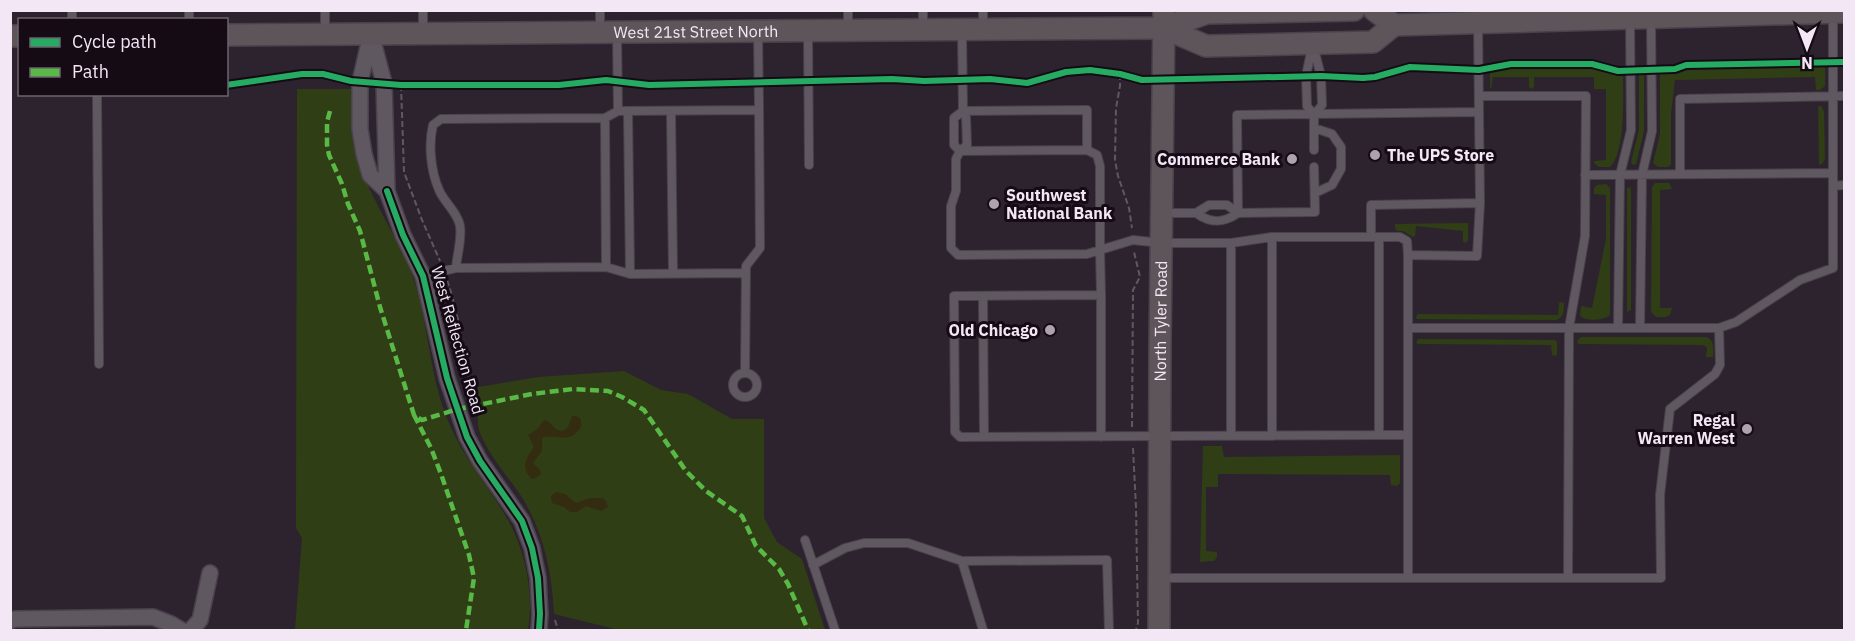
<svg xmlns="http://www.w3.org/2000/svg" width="1855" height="641" viewBox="0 0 1855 641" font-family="'IBM Plex Sans',sans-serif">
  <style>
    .green { fill: #303e16 }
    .sand { fill: #342c11 }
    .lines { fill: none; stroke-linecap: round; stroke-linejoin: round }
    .lane-casing { stroke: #49414b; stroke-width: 10 }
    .street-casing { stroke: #49414b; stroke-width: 18 }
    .secondary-casing { stroke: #49414b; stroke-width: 24 }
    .path { stroke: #5f5860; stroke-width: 2; stroke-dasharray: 6 3; stroke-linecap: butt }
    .lane { stroke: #605860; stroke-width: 8 }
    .street { stroke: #605860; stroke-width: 15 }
    .secondary { stroke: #5d555a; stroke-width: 21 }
    .quiet { stroke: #58b947; stroke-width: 4.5; stroke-dasharray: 9 4.5; stroke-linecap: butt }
    .cycleway-casing { stroke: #140b15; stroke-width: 10 }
    .cycleway { stroke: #26ab63; stroke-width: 6 }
    .poi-dot { fill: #aea2af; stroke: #140b15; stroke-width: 2 }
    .labels { text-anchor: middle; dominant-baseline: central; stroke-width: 6; stroke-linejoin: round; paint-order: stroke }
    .street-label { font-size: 16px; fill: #f3e7f5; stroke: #140b15 }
    .poi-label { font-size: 16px; font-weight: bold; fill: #f3e7f5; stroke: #140b15; text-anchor: end }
  </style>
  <rect width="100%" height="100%" fill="#2d232e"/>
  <path class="green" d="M1580,66C1595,67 1609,75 1623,74C1623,96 1626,151 1610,167H1599L1594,163V161L1606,160V89H1594V77H1534V87L1531,89L1529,87V77H1493L1491,89L1490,88V73L1506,68Z
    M1825,66V86L1820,90H1816L1815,77L1675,80L1671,114V165L1668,167H1658L1653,163L1660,134V74L1670,73L1686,69Z
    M1639,75H1644V131L1636,164L1633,165L1631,162L1639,130Z
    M297,89H352C354,119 353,150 365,178C380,216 406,250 417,290C429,334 431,381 449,423C464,459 489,487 508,520C526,553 534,593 528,630H295L302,538L296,528Z
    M1818,106H1821L1824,111L1825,159L1822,164L1819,165Z
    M1655,183H1669L1672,189L1660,190V308H1672L1670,315L1666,317H1656L1651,312L1652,187Z
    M1606,184L1610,188V314L1609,316C1602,320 1587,322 1580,316L1581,306L1592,308L1606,239V195L1594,194V188L1597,185Z
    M1630,187L1631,189V310L1627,312V188Z
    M1468,223V241L1465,243L1463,241V231L1416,226L1415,236L1413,237L1403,231H1397L1395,228V224Z
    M1561,302L1564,303C1564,310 1564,318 1556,320L1417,319L1416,317L1418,314L1558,315L1559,303Z
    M1581,337H1706C1715,340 1713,349 1713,357H1706L1707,348L1704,345L1578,344L1577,341Z
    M1418,339L1555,340L1557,342V355L1555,356L1552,355L1551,345L1418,344L1416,343Z
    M624,371L661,390L688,394L732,419H764V518L777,542L802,559L825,630H619L554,614C552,573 544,534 523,499C509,477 490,458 480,433C477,425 478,419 478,410C477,403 474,395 472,388L539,377Z
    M1203,446H1222L1224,457L1400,455V483L1397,486L1391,485L1390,475L1218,474V487H1206V551L1217,552V557L1214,561L1200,562Z"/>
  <path class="sand" d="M572,416H576L580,418C582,424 582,427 578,431C568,444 554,433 542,438V451L533,463L540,470L541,474L536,478L532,479C520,468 526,458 534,447L528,435L538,428L544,420C552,421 553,431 563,431L568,427Z
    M556,492L565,494L576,503L590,498H603L606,501L608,507L601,511L586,506L577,512H570L564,507L552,503L551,496Z"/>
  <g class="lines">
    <defs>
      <path id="lane" d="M423,10V33
        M600,10V31
        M848,10V29
        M923,10V29
        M983,10V27
        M72,20V10
        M189,20V10
        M808,32L809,165
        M325,33V10
        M1313,45L1321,76L1322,105L1314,115V150
        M1312,47L1306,76L1307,106L1314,115
        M97,94L99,364
        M1479,96H1586L1585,236L1569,328L1568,578
        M618,111L759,110L758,33
        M628,111L630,274
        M671,111L673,273
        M1314,128L1332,134L1341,147V169L1332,185L1315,193
        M960,151L1087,150L1097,155L1100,166V250L1087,254L958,255L951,248V206L956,191V159L960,151L967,145L966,117L963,111L962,30
        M960,151L954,145V118L963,111L1087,110V150
        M1680,174V99L1844,96
        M1585,175L1833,173
        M1833,186L1844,185
        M1162,213H1196L1209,205H1227L1238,213L1315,212L1314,167
        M1196,213C1211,224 1224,223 1238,213
        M1238,213L1237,115L1479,112
        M1272,237V436
        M1371,237V205L1480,203
        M1379,237H1400L1407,241L1408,255
        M1231,243V436
        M606,267L630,274L746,273
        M456,268C457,255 462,239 460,226C458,213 444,202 439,190C431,172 428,144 433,125L441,119L605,118
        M423,276L456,268L606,267L605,118L618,111L617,34
        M1101,295L1100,250L1133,240L1161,243H1231L1272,237H1379V435C1239,436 1099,437 960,437L955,432L954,296L1101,295V437
        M983,296L984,437
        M1408,328V255L1477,256L1480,203L1478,24
        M1618,328L1620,175L1631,130L1630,19
        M1640,328L1642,175L1652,131L1651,19
        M745,373L746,266L760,248L759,110
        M733 385a12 12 0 1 1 24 0a12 12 0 1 1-24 0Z
        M1379,435H1408
        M805,540L835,630
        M813,565L845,548L864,543H908L962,561
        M1160,578H1661L1660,495L1670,409L1715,374L1720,365L1719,328L1736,322L1800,280L1833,268V14
        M1408,578V328H1719
        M983,630L962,561L1107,560L1109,630"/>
      <path id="street" d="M371,34L384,83L387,191L370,175L364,154L360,129V82Z
        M387,191L403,235L423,276L447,378L467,437L480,461L522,521L532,548L538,578L540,614L539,630
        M10,621L15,619L153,617L171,624L181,630
        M191,630L200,620L210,573"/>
      <g id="secondary">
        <path d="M1374,10L1394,25L1844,12"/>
        <path d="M1164,28L1206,46L1373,42L1394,25"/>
        <path id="s1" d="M226,35L1164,28L1207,13L1354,10"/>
        <path d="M10,36H20"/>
        <path id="s2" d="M1159,630L1160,346L1164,10"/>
      </g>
    </defs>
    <use href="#lane" class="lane-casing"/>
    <use href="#street" class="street-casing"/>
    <use href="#secondary" class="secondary-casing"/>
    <path class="path" d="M1120,74V86L1116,108L1115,160L1118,176L1129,208L1132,228
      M401,85L404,172L422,220L440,261
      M447,280C462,323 465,368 475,412
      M1132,427L1133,290L1140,277L1134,252
      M1133,448L1136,507L1138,623L1136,630
      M555,620L558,630"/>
    <use href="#lane" class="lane"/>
    <use href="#street" class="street"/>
    <use href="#secondary" class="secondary"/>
    <path class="quiet" d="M330,111L327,122V145L329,155L342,184L348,204L360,231L380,307L414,415L422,420L458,409L532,394L573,389L608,391L622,397L644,410L686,471L706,491L742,516L756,546L779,569L788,584L808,630
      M414,415L431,448L441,474L469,555L474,578L466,630"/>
    <defs>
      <path id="cycleway" d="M226,85L302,74H323L351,81L401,85H559L606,80L649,85L892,79L924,81L990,79L1027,83L1066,72L1090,70L1120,74L1142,80L1321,76L1363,78L1375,77L1410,67L1479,70L1511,64H1592L1618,71L1675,69L1686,65L1844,62
        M387,191L403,235L423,276L447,378L467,437L480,461L522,521L532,548L538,578L540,614L539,630"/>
    </defs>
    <use href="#cycleway" class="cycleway-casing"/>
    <use href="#cycleway" class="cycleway"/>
  </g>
  <g class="poi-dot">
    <circle cx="1375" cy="155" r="6"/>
    <circle cx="1292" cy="159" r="6"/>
    <circle cx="994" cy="204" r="6"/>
    <circle cx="1050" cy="330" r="6"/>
    <circle cx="1747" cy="429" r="6"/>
  </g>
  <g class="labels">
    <g class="street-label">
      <text stroke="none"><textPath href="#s1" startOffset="470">West 21st Street North</textPath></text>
      <text stroke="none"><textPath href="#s2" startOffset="309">North Tyler Road</textPath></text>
      <text transform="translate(458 340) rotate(74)">West Reflection Road</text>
    </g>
    <g class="poi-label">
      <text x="1387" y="155" text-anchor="start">The UPS Store</text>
      <text x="1280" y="159">Commerce Bank</text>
      <text x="1006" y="195" text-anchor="start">Southwest<tspan x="1006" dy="18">National Bank</tspan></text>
      <text x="1038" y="330">Old Chicago</text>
      <text x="1735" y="420">Regal<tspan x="1735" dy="18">Warren West</tspan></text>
    </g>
  </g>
  <rect width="1855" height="641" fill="none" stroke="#f3e7f5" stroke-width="24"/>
  <rect x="18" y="18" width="210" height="78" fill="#140b15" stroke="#6d636f" stroke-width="1.5"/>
  <rect x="30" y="38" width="30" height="9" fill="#26ab63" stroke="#6d636f" stroke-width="1.5"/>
  <text x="72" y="48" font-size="18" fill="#f3e7f5">Cycle path</text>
  <rect x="30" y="68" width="30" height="9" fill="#58b947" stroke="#6d636f" stroke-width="1.5"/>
  <text x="72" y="78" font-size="18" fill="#f3e7f5">Path</text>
  <g transform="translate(1807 48) rotate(180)" stroke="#140b15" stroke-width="4.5" paint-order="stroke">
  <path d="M0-4.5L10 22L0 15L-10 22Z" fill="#f3e7f5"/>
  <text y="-9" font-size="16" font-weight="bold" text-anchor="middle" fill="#f3e7f5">N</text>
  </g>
</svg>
